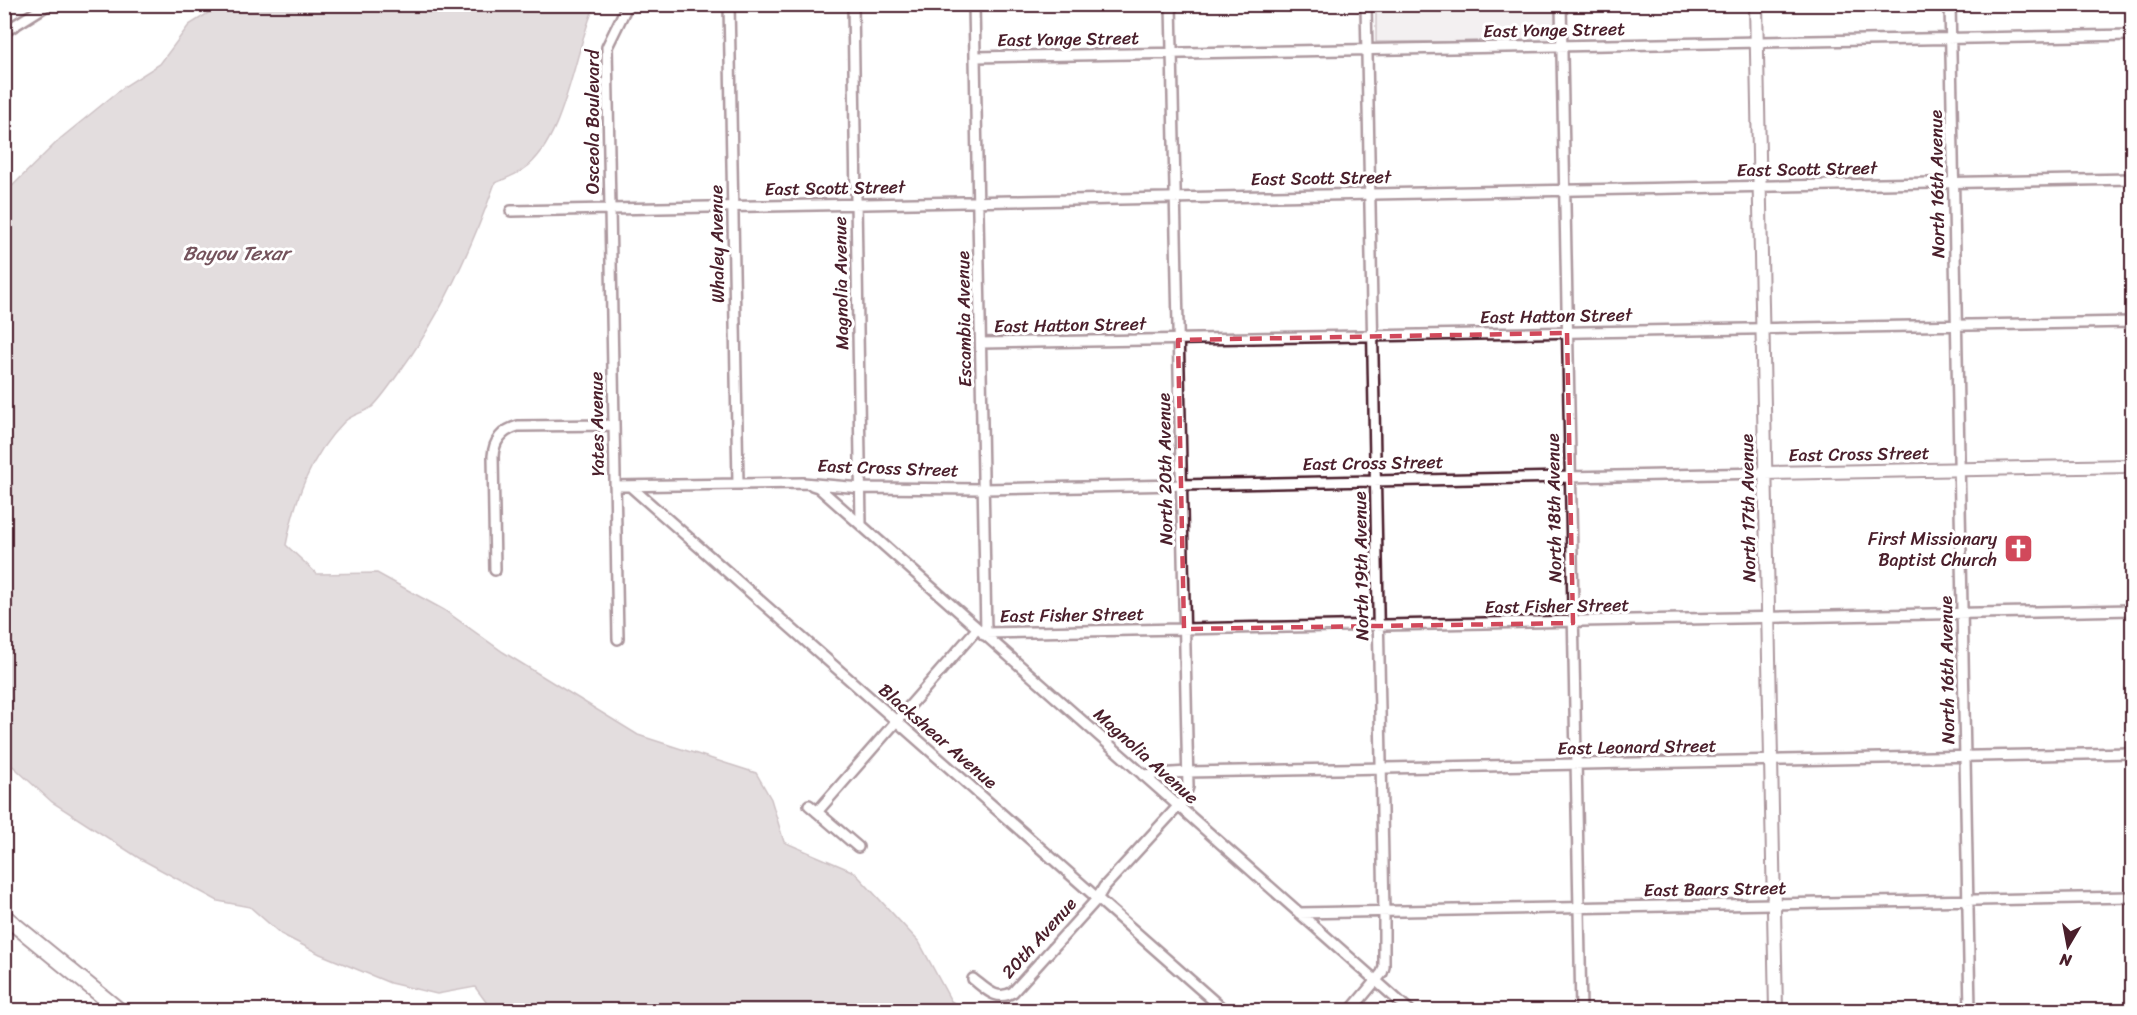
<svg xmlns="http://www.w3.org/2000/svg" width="2137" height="1015" viewBox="0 0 2137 1015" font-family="Sriracha,sans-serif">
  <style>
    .green { fill: #e5dee0; stroke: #987e86; stroke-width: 1.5 }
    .water { fill: #c1b3b6; stroke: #91787e; stroke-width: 1.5 }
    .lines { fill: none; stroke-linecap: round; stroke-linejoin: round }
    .minor-casing { stroke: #4a1f2b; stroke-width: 14 }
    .tertiary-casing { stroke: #4a1f2b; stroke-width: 16 }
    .secondary-casing { stroke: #4a1f2b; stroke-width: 18 }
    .minor { stroke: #fff; stroke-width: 9 }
    .tertiary { stroke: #fff; stroke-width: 12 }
    .secondary { stroke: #fff; stroke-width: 14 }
    .marked { fill: none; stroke: #d1495b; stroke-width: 4.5; stroke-dasharray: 12 8; stroke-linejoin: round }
    .labels { text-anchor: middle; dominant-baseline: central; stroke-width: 6; stroke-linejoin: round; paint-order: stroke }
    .street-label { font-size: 18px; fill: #4a1f2b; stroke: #fff }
    .poi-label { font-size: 18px; fill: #4a1f2b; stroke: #fff; text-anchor: end }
    .water-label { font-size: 20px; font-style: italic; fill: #74535c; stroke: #fff }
  </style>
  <rect width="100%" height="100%" fill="#fff"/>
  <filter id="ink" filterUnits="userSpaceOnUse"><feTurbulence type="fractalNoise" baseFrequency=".0167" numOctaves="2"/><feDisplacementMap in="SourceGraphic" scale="12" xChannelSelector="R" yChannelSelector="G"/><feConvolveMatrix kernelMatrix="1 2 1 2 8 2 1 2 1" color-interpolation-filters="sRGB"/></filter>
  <g filter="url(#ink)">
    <path class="green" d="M1376,5H1556L1557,41L1376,42Z"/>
    <path class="water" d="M221,5H595C574,50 566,140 524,169C516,175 504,179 495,183C473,244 441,315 403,367C395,378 382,398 372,407C363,413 351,415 344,422C310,456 295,499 286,545L317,574L377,573L444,610L503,652L638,735L756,773L771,799L784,842L854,872L919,942L951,1001L965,1010H492L475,987L437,994L390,983L320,954L281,934L250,907L218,901L139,858L52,802L5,759V193L61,138L125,86L160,64L189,25Z"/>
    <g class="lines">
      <defs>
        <path id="minor" d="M729,4L738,483
          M853,4L861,525L1409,1010
          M974,4L986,633
          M1561,4L1581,1010
          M1950,4L1970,1010
          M4,32L49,4
          M976,57L2132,35
          M511,211L2132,179
          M981,343L2132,322
          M812,485L818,487L861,525
          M615,486L803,483L861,488L984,489L1765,473
          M630,486L1224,1010
          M495,570L493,456C494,440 503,430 518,426L614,425
          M984,635L986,633L2132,610
          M618,639L607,47L628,4
          M1143,775L1187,772L2132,753
          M809,805L858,847
          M817,812L977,629
          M1299,913L2132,897
          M973,979C986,989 997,1002 1013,992L1097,899L1104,887L1183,801L1188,787L1171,4
          M1351,1010L1382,973L1384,967V912L1366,4"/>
        <path id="tertiary" d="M1756,4L1776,1010
          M1765,473L2132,466"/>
        <path id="secondary" d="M4,916L119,1010"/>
      </defs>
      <use href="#minor" class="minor-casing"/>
      <use href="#tertiary" class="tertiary-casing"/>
      <use href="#secondary" class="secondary-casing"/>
      <use href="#minor" class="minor"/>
      <use href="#tertiary" class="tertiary"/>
      <use href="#secondary" class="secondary"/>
    </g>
  </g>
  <path d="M0 0H2137V1015H0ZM1567,333L1573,623L1184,629L1178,340Z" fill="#fff" fill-opacity=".55" fill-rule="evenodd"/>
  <path class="marked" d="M1567,333L1573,623L1184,629L1178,340Z"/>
  <defs>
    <symbol id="church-square" viewBox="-11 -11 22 22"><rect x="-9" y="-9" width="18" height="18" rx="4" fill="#d1495b" stroke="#fff"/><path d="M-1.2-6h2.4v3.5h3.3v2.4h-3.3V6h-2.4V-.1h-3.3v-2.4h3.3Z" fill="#fff"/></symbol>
  </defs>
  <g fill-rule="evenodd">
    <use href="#church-square" x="2002" y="532" width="33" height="33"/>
  </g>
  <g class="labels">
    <g class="street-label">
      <text transform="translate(1554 30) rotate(-1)">East Yonge Street</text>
      <text transform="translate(1068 39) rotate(-1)">East Yonge Street</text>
      <text transform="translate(593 122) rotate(-90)">Osceola Boulevard</text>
      <text transform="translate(1807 169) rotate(-1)">East Scott Street</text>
      <text transform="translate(1321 178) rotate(-1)">East Scott Street</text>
      <text transform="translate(1937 184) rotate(-91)">North 16th Avenue</text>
      <text transform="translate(835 188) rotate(-1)">East Scott Street</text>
      <text transform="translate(717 244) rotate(-91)">Whaley Avenue</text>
      <text transform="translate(841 283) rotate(-91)">Magnolia Avenue</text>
      <text transform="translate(1556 316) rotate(-1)">East Hatton Street</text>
      <text transform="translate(964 319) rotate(-91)">Escambia Avenue</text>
      <text transform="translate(1070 325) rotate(-1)">East Hatton Street</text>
      <text transform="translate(597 424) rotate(-91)">Yates Avenue</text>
      <text transform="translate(1859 454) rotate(-1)">East Cross Street</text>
      <text transform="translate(1373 463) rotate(-1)">East Cross Street</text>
      <text transform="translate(888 468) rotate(2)">East Cross Street</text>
      <text transform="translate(1165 469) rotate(-91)">North 20th Avenue</text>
      <text transform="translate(1554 508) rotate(-91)">North 18th Avenue</text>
      <text transform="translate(1748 508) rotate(-91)">North 17th Avenue</text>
      <text transform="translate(1361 566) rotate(-91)">North 19th Avenue</text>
      <text transform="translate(1557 606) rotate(-1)">East Fisher Street</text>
      <text transform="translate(1072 615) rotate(-1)">East Fisher Street</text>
      <text transform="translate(1947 670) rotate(-91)">North 16th Avenue</text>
      <text transform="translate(938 736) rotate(41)">Blackshear Avenue</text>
      <text transform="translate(1637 747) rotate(-1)">East Leonard Street</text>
      <text transform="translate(1146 756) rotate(42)">Magnolia Avenue</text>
      <text transform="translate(1715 889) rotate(-1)">East Baars Street</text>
      <text transform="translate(1039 938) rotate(-48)">20th Avenue</text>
    </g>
    <g class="poi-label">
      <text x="1997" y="539">First Missionary<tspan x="1997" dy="21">Baptist Church</tspan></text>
    </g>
    <g class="water-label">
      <text x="236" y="253">Bayou Texar</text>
    </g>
  </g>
  <rect width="2137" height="1015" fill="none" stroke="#fff" stroke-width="24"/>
  <rect x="12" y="12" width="2113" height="991" fill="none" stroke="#4a1f2b" stroke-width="2" filter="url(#ink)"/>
  <g transform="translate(2068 946) rotate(190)" stroke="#ffffff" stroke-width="4.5" paint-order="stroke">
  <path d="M0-4.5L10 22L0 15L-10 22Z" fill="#4a1f2b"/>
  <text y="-9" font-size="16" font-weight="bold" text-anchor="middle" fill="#4a1f2b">N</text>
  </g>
</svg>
